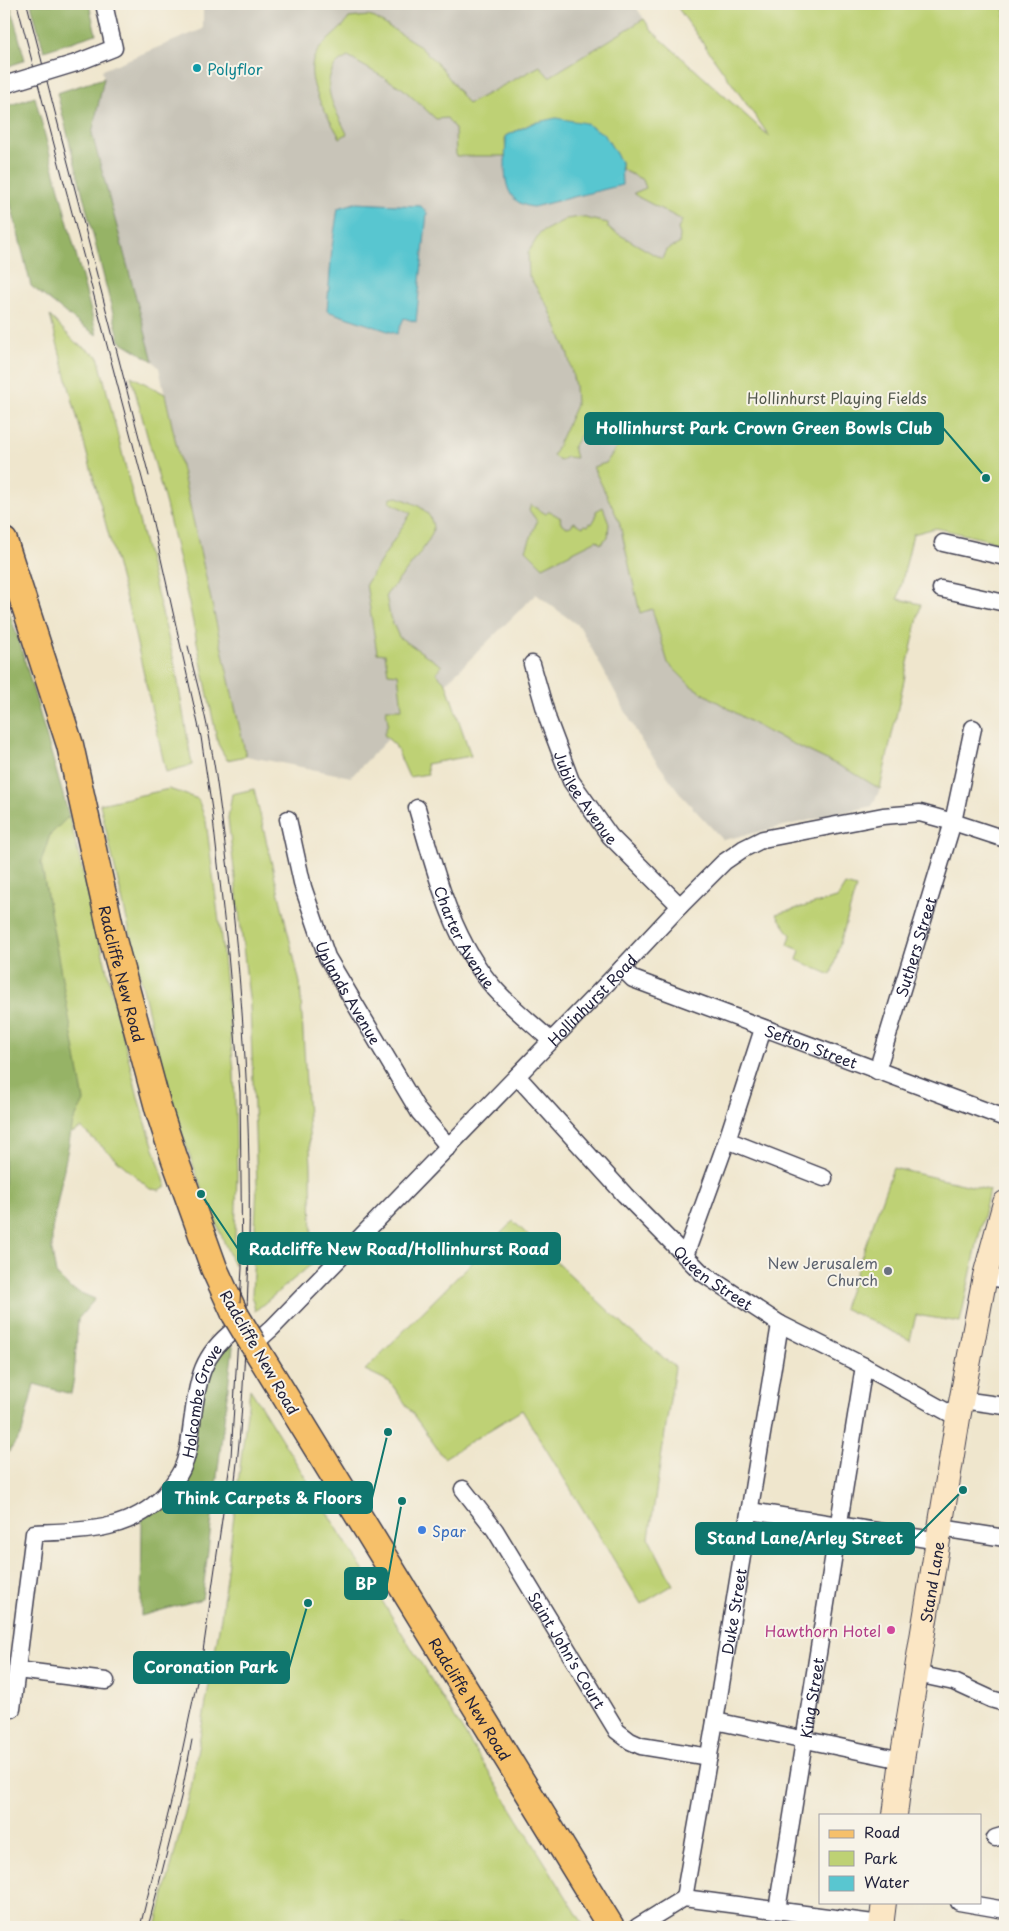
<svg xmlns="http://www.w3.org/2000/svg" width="1009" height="1931" viewBox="0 0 1009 1931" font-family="'Playpen Sans',sans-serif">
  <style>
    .industrial { fill: #c8c4b8 }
    .green { fill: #bed174; stroke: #707a58 }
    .forest { fill: #96b366; stroke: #5c6a50 }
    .water { fill: #59c6d0; stroke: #3e7486 }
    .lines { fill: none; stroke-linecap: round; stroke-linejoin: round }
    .street-casing { stroke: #413f51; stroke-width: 19 }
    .secondary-casing { stroke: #413f51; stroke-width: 26 }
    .primary-casing { stroke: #413f51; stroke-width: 29 }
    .street { stroke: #fff; stroke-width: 16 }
    .secondary { stroke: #fbe6c4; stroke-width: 24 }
    .primary { stroke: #f6c06b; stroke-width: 26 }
    .tram { stroke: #22223b; stroke-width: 1 }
    .street-bridge-casing { stroke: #413f51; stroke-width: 19; stroke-linecap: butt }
    .primary-bridge-casing { stroke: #413f51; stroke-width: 29; stroke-linecap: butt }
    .street-bridge { stroke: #fff; stroke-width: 16 }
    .primary-bridge { stroke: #f6c06b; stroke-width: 26 }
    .culture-dot { fill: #0f9aa8; stroke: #f7f3e8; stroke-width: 2 }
    .worship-dot { fill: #6b7280; stroke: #f7f3e8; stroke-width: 2 }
    .shop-dot { fill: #3f7fe0; stroke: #f7f3e8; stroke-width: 2 }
    .hotel-dot { fill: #d1479c; stroke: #f7f3e8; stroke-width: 2 }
    .labels { text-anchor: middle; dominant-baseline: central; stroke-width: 4; stroke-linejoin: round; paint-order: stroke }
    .culture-label { font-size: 15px; fill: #0d838f; stroke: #f7f3e8; text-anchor: start }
    .park-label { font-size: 15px; fill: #51574c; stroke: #f7f3e8 }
    .street-label { font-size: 15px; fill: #22223b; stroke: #f7f3e8 }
    .worship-label { font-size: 15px; fill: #5b616d; stroke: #f7f3e8; text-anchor: end }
    .shop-label { font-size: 15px; fill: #366cbe; stroke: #f7f3e8; text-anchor: start }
    .hotel-label { font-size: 15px; fill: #b23c85; stroke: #f7f3e8; text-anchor: end }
    .leader { fill: none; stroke: #0f766e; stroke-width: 2 }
    .callout-dot { fill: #0f766e; stroke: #f7f3e8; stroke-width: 2 }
    .callout { fill: #0f766e; stroke: #0f766e; stroke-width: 2 }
    .callout-label { font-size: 16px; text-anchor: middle; font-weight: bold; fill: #fff }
  </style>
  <rect width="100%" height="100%" fill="#f7f3e8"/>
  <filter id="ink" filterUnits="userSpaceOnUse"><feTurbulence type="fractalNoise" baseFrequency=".02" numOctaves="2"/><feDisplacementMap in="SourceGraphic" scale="10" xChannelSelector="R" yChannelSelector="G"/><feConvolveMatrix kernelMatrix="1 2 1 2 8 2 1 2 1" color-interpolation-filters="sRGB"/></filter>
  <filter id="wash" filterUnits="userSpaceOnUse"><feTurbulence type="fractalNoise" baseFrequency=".0096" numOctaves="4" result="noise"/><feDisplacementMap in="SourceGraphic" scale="20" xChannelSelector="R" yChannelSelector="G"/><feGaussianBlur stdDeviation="1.12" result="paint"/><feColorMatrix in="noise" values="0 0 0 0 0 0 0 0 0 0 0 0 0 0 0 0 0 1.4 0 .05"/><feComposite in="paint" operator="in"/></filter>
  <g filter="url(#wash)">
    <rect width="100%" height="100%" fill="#efe6cd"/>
    <path class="industrial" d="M203,4H634L652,31L772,139L691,686L764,730L852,772L880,789L872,806L723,840L682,796L642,742L580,627L536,594L446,683L471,756L426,764L428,774L409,777L395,745L388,739L351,777L246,756L159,368L153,361L92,134L104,78L102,70L203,29Z"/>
    <path class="green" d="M675,4H1005V544L936,528L913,534L898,599L921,604L880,789L852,772L764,730L691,686L668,663L652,609L640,613L619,521L593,467L606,463L621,441L616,418L604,413L591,419L573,447L576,458L566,457L560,461L553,456L576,405L575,386L568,355L549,308L529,276L528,253L540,233L566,219L581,217L608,223V228L662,259L666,250L679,244L680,235L678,229L682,220L638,197L634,193L646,188L643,180L623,170L621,162L604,134L533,123L505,136L506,156H456L455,129L447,118L436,119L402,88L348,57C344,59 338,62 335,66C319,88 338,113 347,134L340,138C328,116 300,77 317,52C326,39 341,31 349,18L368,16L375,18L417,44L441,67L468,104L540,66L549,77L644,19L652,31L770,137Z
      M50,316L76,343L98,356L175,665L192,765L166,772L132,622Z
      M131,376L165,394L246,756L227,760L218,744L190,608L166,505Z
      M398,497C407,501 418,504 425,511C430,515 433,523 433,529C433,541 396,583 386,595L390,617L399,637L442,666L436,673L446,683L471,756L426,764L428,774L409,777L395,745L384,735L388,723L386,709H402L398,674L388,673L385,654L377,653L366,584L411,513L389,502L391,498Z
      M531,505L546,514L549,511L561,518L560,520L562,524L567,527L571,526L574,522L583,527L585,525L588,526L590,523L592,524L596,517V511L603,507L609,523L608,537L600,544L597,540L543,567L526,550L537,521L529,510Z
      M4,739L69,816L139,1101L166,1186L160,1190L150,1189L81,1128L72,1133L4,1009Z
      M169,789L198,799L206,821L222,945L234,1072L237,1175L234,1266L197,1176L167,1092L100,804Z
      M254,789L300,983L311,1165L312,1264L255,1311L252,1296L257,1184L250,1006L228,818L232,794Z
      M845,885L856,888L831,975L797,960L800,950L788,945L791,935L776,914L837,898Z
      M893,1168L989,1190L960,1322L916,1315L910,1340L843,1308Z
      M513,1221L629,1330L675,1367L649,1538L673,1585L641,1604L522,1410L444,1458L390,1382L365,1370Z
      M250,1389L259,1403L585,1927H156L191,1788L221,1617Z"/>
    <path class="forest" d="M4,4H10L25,60L4,68Z
      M31,4H89L96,34L44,51Z
      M104,78L92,134L153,361L120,341L57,93Z
      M35,97L95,327L97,335L81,325L31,286L4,177V107Z
      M4,597L21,647L69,816L50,835L41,862L84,1101L73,1122L52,1230V1251L56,1274L71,1289L95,1299L78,1319L74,1377L71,1394L34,1384L22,1433L4,1459Z
      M229,1340L233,1347L202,1599L141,1616L142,1520L166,1501L190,1471L202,1372Z"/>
    <path class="water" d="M556,118L585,123L604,134L621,162L622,185L533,207C497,203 506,163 506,136L533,123Z
      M355,203L421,206L427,213L416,322L404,318L397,334L327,311L332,247L338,208Z"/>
  </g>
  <g filter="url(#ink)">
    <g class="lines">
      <defs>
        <g id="street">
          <path d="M76,63L114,48L104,4"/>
          <path d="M943,543L1005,557"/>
          <path d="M941,589L1005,603"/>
          <path id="s1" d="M532,664L548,720L571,781L610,836L680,906"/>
          <path id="s2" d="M417,808C435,870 451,939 495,989C512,1008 533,1024 551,1041"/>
          <path id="s3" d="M288,819L303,887L327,957L419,1112L449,1147"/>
          <path id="s4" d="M622,968L633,979L1005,1118"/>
          <path id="s5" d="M877,1071L953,822L973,728"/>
          <path id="s6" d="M517,1076L625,1195L702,1273L780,1324L864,1366L958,1418"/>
          <path d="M727,1140L824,1178"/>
          <path d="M685,1256L727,1140L763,1029"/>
          <path d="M985,1276L1005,1280"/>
          <path id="s7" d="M253,1345L272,1328L622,968L680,906L724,862L743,849L763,839L883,816L920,813L953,822L1005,839"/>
          <path d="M962,1400L1005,1406"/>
          <path id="s8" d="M463,1489L495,1530L617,1731L630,1741L641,1746L709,1757"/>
          <path d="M750,1511L939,1541"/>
          <path d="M941,1528L1005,1538"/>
          <path d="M17,1670L106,1681"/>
          <path d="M917,1674L954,1682L991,1699L1005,1703"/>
          <path id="s9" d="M12,1709L34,1533C81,1531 131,1532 165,1494C171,1486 178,1478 182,1469C190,1452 190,1434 193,1416C198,1378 202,1355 234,1330"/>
          <path d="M715,1721L902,1760"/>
          <path d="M995,1838L1005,1835"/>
          <path id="s10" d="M684,1898L715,1721L780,1324"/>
          <path d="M959,1902L1005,1910"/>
          <path id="s11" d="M777,1910L864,1366"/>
          <path d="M637,1927L684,1898L881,1924"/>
        </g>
        <g id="secondary">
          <path id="s12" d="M895,1815L902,1760L958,1418L985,1276L1005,1203"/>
          <path d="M881,1927L884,1902"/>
        </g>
        <g id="primary">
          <path id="s13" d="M4,541L70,745L113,940L159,1111L174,1157L214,1268L235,1314"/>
          <path id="s14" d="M253,1344L611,1927"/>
        </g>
      </defs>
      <use href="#street" class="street-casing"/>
      <use href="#secondary" class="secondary-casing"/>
      <use href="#primary" class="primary-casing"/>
      <use href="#street" class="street"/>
      <use href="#secondary" class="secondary"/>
      <use href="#primary" class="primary"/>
      <path class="tram" d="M17,4L148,501L201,737L212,810L228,954L240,1092L242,1268L231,1457L202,1658L173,1794L140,1927
        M27,4L149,476
        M188,646C195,676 203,705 209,735C219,787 224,840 231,893C247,1038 254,1183 246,1329C243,1386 241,1444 232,1501
        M148,1927L181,1797L192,1740"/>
      <defs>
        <path id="street-bridge" d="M4,85L76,63"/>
        <path id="primary-bridge" d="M235,1314L253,1344"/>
      </defs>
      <use href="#street-bridge" class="street-bridge-casing"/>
      <use href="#primary-bridge" class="primary-bridge-casing"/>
      <use href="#street-bridge" class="street-bridge"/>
      <use href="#primary-bridge" class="primary-bridge"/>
    </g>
  </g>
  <circle class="culture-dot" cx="197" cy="68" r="5"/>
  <circle class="worship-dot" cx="888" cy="1271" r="5"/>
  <circle class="shop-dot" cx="422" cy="1530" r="5"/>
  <circle class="hotel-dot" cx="891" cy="1630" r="5"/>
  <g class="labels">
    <g class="culture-label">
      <text x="207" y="68">Polyflor</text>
    </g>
    <g class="park-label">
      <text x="837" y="397">Hollinhurst Playing Fields</text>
    </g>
    <g class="street-label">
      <text stroke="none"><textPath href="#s1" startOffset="145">Jubilee Avenue</textPath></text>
      <text stroke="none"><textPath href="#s2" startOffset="138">Charter Avenue</textPath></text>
      <text stroke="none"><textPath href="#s5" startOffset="130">Suthers Street</textPath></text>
      <text stroke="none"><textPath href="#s13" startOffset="449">Radcliffe New Road</textPath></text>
      <text stroke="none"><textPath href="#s3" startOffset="185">Uplands Avenue</textPath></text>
      <text stroke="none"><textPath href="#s7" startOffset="484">Hollinhurst Road</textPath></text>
      <text stroke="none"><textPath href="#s4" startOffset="206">Sefton Street</textPath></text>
      <text stroke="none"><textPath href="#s6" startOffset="282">Queen Street</textPath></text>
      <text transform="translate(260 1352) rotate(60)">Radcliffe New Road</text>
      <text stroke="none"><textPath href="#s9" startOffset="420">Holcombe Grove</textPath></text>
      <text stroke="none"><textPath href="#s12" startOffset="236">Stand Lane</textPath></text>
      <text stroke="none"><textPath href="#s10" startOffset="291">Duke Street</textPath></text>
      <text stroke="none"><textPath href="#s8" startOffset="192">Saint John's Court</textPath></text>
      <text stroke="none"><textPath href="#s11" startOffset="215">King Street</textPath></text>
      <text stroke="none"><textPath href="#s14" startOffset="416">Radcliffe New Road</textPath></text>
    </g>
    <g class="worship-label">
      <text x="878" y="1262">New Jerusalem<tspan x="878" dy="17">Church</tspan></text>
    </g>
    <g class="shop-label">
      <text x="432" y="1530">Spar</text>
    </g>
    <g class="hotel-label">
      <text x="881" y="1630">Hawthorn Hotel</text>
    </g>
  </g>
  <path class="leader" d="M986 478L943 428M201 1194L238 1249M388 1432L372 1498M963 1490L914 1539M402 1501L387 1584M308 1603L289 1668"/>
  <g class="callout-dot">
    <circle cx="986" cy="478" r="5"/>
    <circle cx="201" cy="1194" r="5"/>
    <circle cx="388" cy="1432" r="5"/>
    <circle cx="963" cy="1490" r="5"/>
    <circle cx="402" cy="1501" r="5"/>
    <circle cx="308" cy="1603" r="5"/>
  </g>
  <g class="callout">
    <rect x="585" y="413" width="358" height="31" rx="5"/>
    <rect x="238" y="1233" width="322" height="31" rx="5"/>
    <rect x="163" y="1482" width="209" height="31" rx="5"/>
    <rect x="696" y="1523" width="218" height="31" rx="5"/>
    <rect x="345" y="1568" width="42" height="31" rx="5"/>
    <rect x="134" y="1652" width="155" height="31" rx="5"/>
  </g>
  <g class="callout-label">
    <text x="764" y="434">Hollinhurst Park Crown Green Bowls Club</text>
    <text x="399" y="1255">Radcliffe New Road/Hollinhurst Road</text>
    <text x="268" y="1504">Think Carpets &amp; Floors</text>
    <text x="805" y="1544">Stand Lane/Arley Street</text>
    <text x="366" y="1590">BP</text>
    <text x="211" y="1673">Coronation Park</text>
  </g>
  <rect width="1009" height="1931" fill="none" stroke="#f7f3e8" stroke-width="20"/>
  <rect x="819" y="1814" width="162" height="90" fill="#f7f3e8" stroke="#a29fa3"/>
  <rect x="829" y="1830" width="25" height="8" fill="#f6c06b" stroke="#a29fa3"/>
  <text x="864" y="1838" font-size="15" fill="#22223b">Road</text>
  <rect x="829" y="1851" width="25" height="15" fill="#bed174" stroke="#a29fa3"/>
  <text x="864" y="1864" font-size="15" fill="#22223b">Park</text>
  <rect x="829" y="1876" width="25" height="15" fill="#59c6d0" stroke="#a29fa3"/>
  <text x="864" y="1888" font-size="15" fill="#22223b">Water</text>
</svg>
